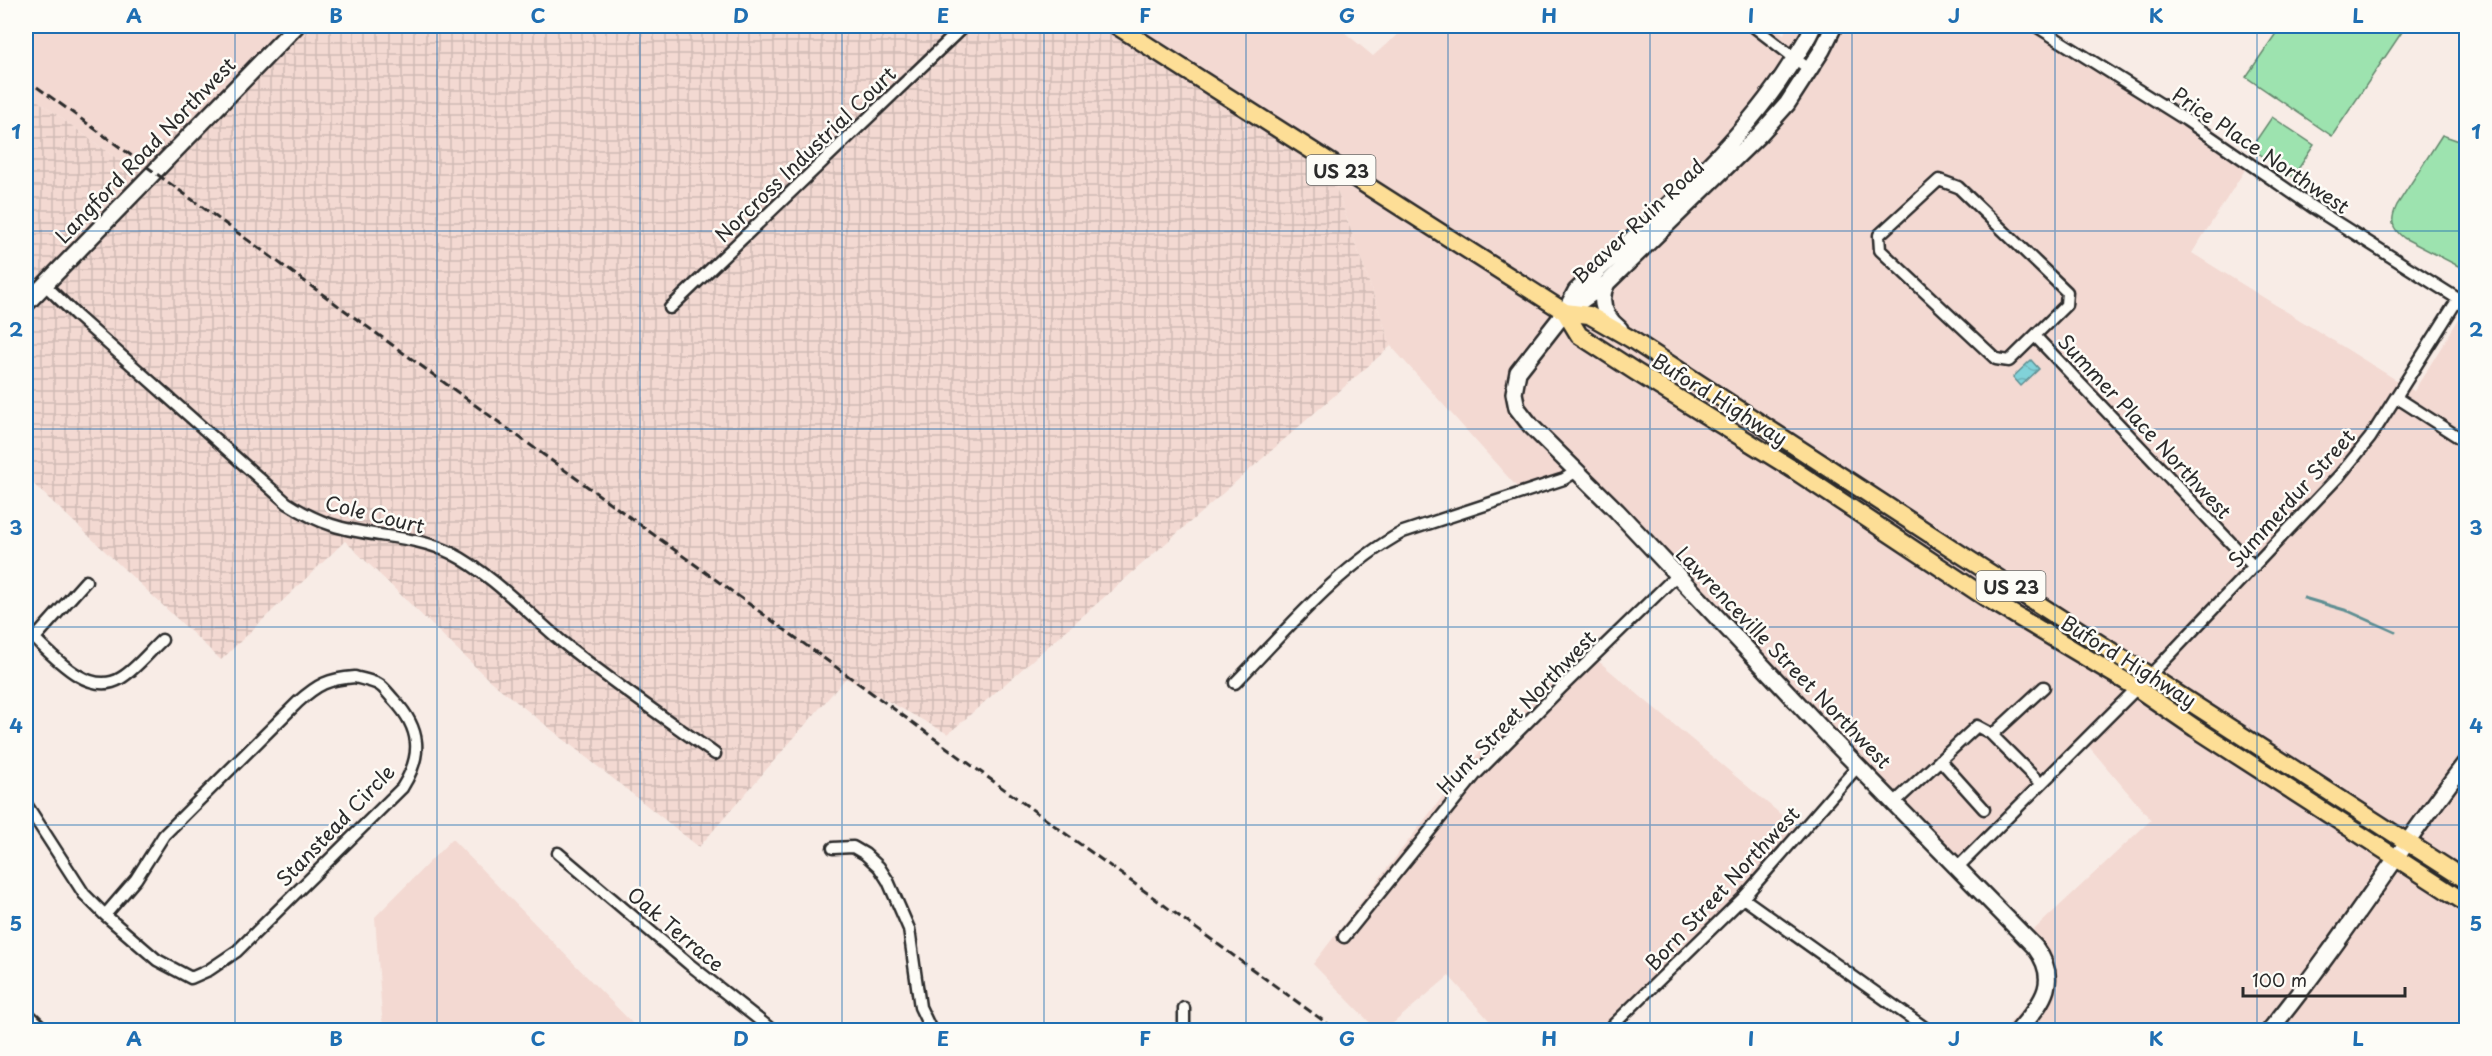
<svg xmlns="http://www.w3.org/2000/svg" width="2492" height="1056" viewBox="0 0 2492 1056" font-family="'Playpen Sans',sans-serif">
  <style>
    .built { fill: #f3d9d2 }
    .industrial { fill: url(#industrial-grid) }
    .green { fill: #9de3af; stroke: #64876d; stroke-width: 1.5 }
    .water { fill: url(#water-waves); stroke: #5f8f93; stroke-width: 1.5 }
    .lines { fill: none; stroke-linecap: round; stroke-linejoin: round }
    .stream { stroke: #5f8f93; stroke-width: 3 }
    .street-casing { stroke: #2b2b2b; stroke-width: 15 }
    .secondary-casing { stroke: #2b2b2b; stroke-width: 20 }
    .primary-casing { stroke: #2b2b2b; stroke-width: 21 }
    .street { stroke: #fdfcf7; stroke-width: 10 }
    .secondary { stroke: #fdfcf7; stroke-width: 15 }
    .primary { stroke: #fdde96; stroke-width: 16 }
    .rail { stroke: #2b2b2b; stroke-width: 3; stroke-dasharray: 9 4.5; stroke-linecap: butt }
    .grid { fill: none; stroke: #1f6fb2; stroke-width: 1.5; stroke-opacity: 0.55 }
    .labels { text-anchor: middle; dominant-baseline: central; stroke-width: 5; stroke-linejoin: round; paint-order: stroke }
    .shield { fill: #fdfcf7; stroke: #6a6a68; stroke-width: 1.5 }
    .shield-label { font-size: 18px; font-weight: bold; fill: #2b2b2b }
    .street-label { font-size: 20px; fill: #2b2b2b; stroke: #fdfcf7 }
    .neatline { fill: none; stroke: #1f6fb2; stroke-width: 2 }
    .grid-label { font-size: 20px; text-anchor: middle; font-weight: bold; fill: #1f6fb2 }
  </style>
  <defs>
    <pattern id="industrial-grid" width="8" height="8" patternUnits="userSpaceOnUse" patternTransform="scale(1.5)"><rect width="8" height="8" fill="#f3d9d2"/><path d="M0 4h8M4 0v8" fill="none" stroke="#d0bab4"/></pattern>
    <pattern id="water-waves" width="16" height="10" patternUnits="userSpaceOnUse" patternTransform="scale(1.5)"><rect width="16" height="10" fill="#81d2d9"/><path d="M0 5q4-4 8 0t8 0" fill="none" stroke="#70b4ba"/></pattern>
  </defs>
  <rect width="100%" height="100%" fill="#f8ece6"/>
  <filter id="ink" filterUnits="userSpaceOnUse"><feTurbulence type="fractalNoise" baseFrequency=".0167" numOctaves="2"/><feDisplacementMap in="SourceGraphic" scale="12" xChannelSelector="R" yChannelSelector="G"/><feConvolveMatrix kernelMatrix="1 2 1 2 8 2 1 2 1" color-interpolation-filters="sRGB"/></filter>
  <g filter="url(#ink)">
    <path class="built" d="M26,26H301L201,111L128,167L26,92Z
      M1107,26H1337L1373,56L1407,26H1771L1784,34L1787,26H2036L2250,162L2192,253L2414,391L2460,317L2466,321V1030H2003L2052,977L2022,941L2151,820L2080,736L1960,868L1748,665L1644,538L1575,468L1524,495L1391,346L1329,167Z
      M1584,649L1797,828L1722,913L1604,1030H1498L1449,976L1385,1030H1377L1313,964L1467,765Z
      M452,839L639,1030H383L375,917Z"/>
    <path class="industrial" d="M301,26H1107L1329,167L1391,346L948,734L846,678L699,847L489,680L345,541L221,660L26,477V92L128,167L201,111Z"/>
    <path class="green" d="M2281,26H2406L2332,136L2246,77Z
      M2272,117L2314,145L2293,177L2251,148Z
      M2442,135L2459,141L2466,148V270L2404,238C2391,228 2390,220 2397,205Z"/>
    <path class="water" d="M2031,360L2039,369L2021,386L2013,377Z"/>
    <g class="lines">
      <path class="stream" d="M2304,598L2348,611L2395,632"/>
      <defs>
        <path id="street" d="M1753,26L1810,70
          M2036,26L2186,120L2314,208L2466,304
          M1939,180L1958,187L2067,292L2066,305L2009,361L1996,359L1880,250L1879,235Z
          M45,285L78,317L287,503C301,512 316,520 332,525C371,538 413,534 451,553C489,572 528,613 561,641C610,681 663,717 715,754
          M670,308L964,26
          M2035,336L2254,567
          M2396,397L2466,442
          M26,630C49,651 87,699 121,678C136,669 149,652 162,640
          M35,638L86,581
          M355,677C362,679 371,681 378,684C384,687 389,695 394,700C421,729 423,755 402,788L237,951L209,970L191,978L157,960L105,915L136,879L164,835L298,702C318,684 328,679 355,677Z
          M1235,683C1287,630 1337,568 1403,532L1564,479L1578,470
          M1992,735L2044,687
          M1940,760L1984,809
          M1894,803L1977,726L1990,733L2041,784
          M26,804L84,894L105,915
          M833,848L853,847L865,854L879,867L888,881L909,929L920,1007L931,1030
          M558,853L689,964L772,1030
          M1957,868L2163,662L2339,476L2370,438L2458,299
          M1743,898L1928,1030
          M1344,937L1475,775L1562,687L1677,575
          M26,1012L45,1030
          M1184,1030V1008
          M1608,1030L1743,898L1858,766"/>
        <path id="secondary" d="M1813,26C1808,39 1798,53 1790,65C1737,150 1648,222 1576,291L1565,312L1518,372L1514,393L1517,408L1531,426L1617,511L1836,744L2035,947C2061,982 2042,1002 2019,1030
          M1607,283C1597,301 1605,317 1620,329
          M26,304L296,26
          M1565,312L1607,283L1760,134L1787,104L1822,50L1834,26
          M2270,1030C2340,944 2399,849 2466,762"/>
        <path id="primary" d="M1117,26L1565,312L1589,315L1631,339L1959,553L2466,880
          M1565,312L1579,335L1636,372L1794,470L1985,597L2137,688L2195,728L2466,903"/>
      </defs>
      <use href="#street" class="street-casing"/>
      <use href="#secondary" class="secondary-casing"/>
      <use href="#primary" class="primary-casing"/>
      <use href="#street" class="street"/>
      <use href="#secondary" class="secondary"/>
      <use href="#primary" class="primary"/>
      <path class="rail" d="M26,79L1336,1030"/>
    </g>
  </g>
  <path class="grid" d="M235,26V1030M437,26V1030M640,26V1030M842,26V1030M1044,26V1030M1246,26V1030M1448,26V1030M1650,26V1030M1852,26V1030M2055,26V1030M2257,26V1030M26,231H2466M26,429H2466M26,627H2466M26,825H2466"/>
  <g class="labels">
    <g class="shield">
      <rect x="1306.5" y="155" width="69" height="30" rx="4.5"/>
      <rect x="1976.5" y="571" width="69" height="30" rx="4.5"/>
    </g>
    <g class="shield-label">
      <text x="1341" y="170">US 23</text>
      <text x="2011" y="586">US 23</text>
    </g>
    <g class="street-label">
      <text transform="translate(145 150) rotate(-46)">Langford Road Northwest</text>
      <text transform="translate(2261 150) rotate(34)">Price Place Northwest</text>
      <text transform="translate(805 154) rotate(-44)">Norcross Industrial Court</text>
      <text transform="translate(1638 221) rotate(-43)">Beaver Ruin Road</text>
      <text transform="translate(1720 399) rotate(32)">Buford Highway</text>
      <text transform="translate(2145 426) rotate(47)">Summer Place Northwest</text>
      <text transform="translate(2291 498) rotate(-48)">Summerdur Street</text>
      <text transform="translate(375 514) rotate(14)">Cole Court</text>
      <text transform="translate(1784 657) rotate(46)">Lawrenceville Street Northwest</text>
      <text transform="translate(2129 661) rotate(32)">Buford Highway</text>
      <text transform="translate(1516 712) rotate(-46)">Hunt Street Northwest</text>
      <text transform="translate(335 825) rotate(-46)">Stanstead Circle</text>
      <text transform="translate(1722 888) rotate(-47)">Born Street Northwest</text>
      <text transform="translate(676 929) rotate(40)">Oak Terrace</text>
    </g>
  </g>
  <rect width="2492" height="1056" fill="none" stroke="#fdfcf7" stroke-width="66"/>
  <path d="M2243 987v9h162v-9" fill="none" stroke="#2b2b2b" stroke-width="3"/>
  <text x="2252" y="987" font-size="18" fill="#2b2b2b" stroke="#fdfcf7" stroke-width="4.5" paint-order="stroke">100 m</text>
  <rect x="33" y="33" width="2426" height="990" class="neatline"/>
  <g class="grid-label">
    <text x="134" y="23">A</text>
    <text x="336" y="23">B</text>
    <text x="538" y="23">C</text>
    <text x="741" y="23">D</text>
    <text x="943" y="23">E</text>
    <text x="1145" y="23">F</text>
    <text x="1347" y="23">G</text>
    <text x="1549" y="23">H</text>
    <text x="1751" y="23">I</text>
    <text x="1954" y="23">J</text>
    <text x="2156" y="23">K</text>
    <text x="2358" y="23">L</text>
    <text x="16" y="139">1</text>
    <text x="2476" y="139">1</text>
    <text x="16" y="337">2</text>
    <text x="2476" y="337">2</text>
    <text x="16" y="535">3</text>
    <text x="2476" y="535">3</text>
    <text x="16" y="733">4</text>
    <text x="2476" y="733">4</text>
    <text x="16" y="931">5</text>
    <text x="2476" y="931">5</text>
    <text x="134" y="1046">A</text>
    <text x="336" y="1046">B</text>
    <text x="538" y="1046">C</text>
    <text x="741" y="1046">D</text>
    <text x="943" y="1046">E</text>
    <text x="1145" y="1046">F</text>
    <text x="1347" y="1046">G</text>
    <text x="1549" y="1046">H</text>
    <text x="1751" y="1046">I</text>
    <text x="1954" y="1046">J</text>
    <text x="2156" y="1046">K</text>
    <text x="2358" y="1046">L</text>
  </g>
</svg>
